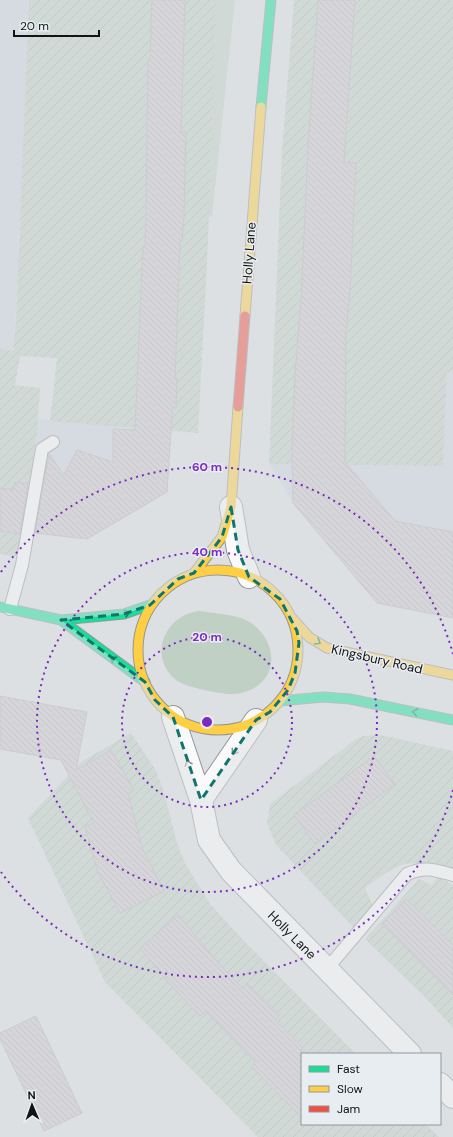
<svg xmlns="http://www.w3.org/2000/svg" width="453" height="1137" viewBox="0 0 453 1137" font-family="'DM Sans',sans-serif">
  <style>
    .built { fill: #cdd4db }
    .grass { fill: #c0d0c5 }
    .garden { fill: url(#garden-furrows) }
    .building { fill: url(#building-back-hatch); stroke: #b4b4b6 }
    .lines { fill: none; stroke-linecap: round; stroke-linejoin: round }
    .lane-casing { stroke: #949799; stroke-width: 14 }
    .street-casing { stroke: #949799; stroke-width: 24 }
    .fast-casing { stroke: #949799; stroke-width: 11 }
    .slow-casing { stroke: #949799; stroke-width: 11 }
    .jam-casing { stroke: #949799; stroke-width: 11 }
    .lane { stroke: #fafafb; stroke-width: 12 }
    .street { stroke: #fafafb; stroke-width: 22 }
    .fast { stroke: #16e098; stroke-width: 9 }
    .slow { stroke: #ffcf43; stroke-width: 9 }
    .jam { stroke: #f24e42; stroke-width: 9 }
    .oneway { stroke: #14845d }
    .oneway2 { stroke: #929294 }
    .marked { fill: none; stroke: #0f766e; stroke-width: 3; stroke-dasharray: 8 5; stroke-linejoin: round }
    .ring { fill: none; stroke: #7b2cbf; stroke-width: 2; stroke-dasharray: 2 4 }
    .labels { text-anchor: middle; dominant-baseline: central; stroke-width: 3; stroke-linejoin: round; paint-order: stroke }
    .street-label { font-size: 13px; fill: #121315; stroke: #e8edf2 }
    .centre { fill: #7b2cbf; stroke: #e8edf2; stroke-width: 2 }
    .ring-label { font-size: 12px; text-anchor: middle; font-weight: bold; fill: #7b2cbf; stroke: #e8edf2; stroke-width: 3; stroke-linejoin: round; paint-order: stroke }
  </style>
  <defs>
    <pattern id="garden-furrows" width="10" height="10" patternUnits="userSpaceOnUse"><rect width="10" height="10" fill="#c0d0c5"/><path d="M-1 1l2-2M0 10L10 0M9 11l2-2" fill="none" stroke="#a4b2a8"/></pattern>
    <pattern id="building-back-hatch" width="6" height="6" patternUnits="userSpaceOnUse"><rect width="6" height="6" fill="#cec8cc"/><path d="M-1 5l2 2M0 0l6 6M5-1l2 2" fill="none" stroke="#b0abae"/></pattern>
  </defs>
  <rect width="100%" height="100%" fill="#dde0e3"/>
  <path class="built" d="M0,0H29L21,206L18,237L19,263L13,352L0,349Z
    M447,371L453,372V618L377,603L293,502L269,464L443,466Z
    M37,419L171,430L167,492L87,539L21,530L37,434Z"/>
  <path class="grass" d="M216,0H235L212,217L208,216Z
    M200,611C213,613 238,615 248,621C283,642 279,690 234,694C223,695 184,687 176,680C147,656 165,614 200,611Z"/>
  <path class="garden" d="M29,0H216L208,242L198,433L50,421L57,358L20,356L15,385L40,388L37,434L17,557L0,554V349L13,351L16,320Z
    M294,0H453V372H447L443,466L269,464L282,151Z
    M131,733L155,769L163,789L177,843L186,865L211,905L245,942L356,1054H302V1124H426L439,1137H258L105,982L28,818L81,762Z
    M381,735L453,751V872C405,858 405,859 365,888L373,906L355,929L276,845L267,823L270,804L356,739L363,736Z
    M438,876L453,885V1028L425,997L365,939L419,879L432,885Z"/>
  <path class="building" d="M152,0H185L181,132H186L184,215L182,241H180L175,379H177L176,408H172V417L167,492L87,539L35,533L49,454L64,475L77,450L113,462V429L135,430L143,246H145L146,213L148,60H150Z
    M318,0H355L344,162L356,163L350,290L346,331L345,462L395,521L453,532V618L377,603L293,503L292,453L295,374L301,301L308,147Z
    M15,482L28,484L20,534L0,531V488L13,490Z
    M0,696L87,712L76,770L111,750L134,790L128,794L143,850L164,891L120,913L97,870L85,826L94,823L61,760L0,749Z
    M374,756L395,784L315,844L294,815Z
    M406,899L453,945V995L382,924Z
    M178,915L214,958L242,988L247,983L280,1015L275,1020L302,1047V1118L251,1066L255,1062L228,1034L205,1011L200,1016L168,982L140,948Z
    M36,1016L82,1113L44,1131L0,1039V1033Z"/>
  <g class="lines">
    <defs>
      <path id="lane" d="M10,609L22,565L42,449L53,442
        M326,970L407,874C425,866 435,870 453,875"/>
      <path id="street" d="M231,507L238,550L249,577
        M173,717L201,800L209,840L231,871L410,1054
        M201,800L256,720
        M440,1084L453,1097"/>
      <path id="fast" d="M261,107L271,0
        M0,607L61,620L124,614L150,605
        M61,620L145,682
        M280,701L323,697L350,699L453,720"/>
      <path id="slow" d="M245,316L261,107
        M138 650a80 80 0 1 1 160 0a80 80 0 1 1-160 0Z
        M194,573L222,537L231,507L238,407
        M293,619L309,637L327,648L453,675"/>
      <path id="jam" d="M238,407L245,316"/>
    </defs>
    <use href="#lane" class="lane-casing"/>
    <use href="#street" class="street-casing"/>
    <use href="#fast" class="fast-casing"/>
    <use href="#slow" class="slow-casing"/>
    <use href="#jam" class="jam-casing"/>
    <use href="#lane" class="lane"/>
    <use href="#street" class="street"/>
    <use href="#fast" class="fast"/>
    <use href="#slow" class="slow"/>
    <use href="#jam" class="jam"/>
  </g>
  <defs><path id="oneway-chevron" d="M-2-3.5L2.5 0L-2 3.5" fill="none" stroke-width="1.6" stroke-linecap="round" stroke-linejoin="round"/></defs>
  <g class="oneway">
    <use href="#oneway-chevron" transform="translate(127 613) rotate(-16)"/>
    <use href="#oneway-chevron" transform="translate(318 642) rotate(31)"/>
    <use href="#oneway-chevron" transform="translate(113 659) rotate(-143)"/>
    <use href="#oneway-chevron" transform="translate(415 712) rotate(-169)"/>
  </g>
  <g class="oneway2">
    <use href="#oneway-chevron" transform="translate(234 752) rotate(125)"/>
    <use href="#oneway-chevron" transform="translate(188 763) rotate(-109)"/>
  </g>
  <path d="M0 0H453V1137H0ZM231,507L238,550L249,577L280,599L297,631L299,643L295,673L288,690L270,712L256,720L201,800L173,717L155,700L145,682L61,620L124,614L150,605L178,579L194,573L222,537Z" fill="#dde0e3" fill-opacity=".55" fill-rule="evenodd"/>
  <path class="marked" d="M231,507L238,550L249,577L280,599L297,631L299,643L295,673L288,690L270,712L256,720L201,800L173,717L155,700L145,682L61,620L124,614L150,605L178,579L194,573L222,537Z"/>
  <g class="ring">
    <circle cx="207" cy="722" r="85"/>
    <circle cx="207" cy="722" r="170"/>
    <path d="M453 790A255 255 0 0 1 1 872M1 572A255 255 0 0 1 453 654"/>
  </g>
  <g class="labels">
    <g class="street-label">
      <text transform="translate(249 253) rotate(-86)">Holly Lane</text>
      <text transform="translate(377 659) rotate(13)">Kingsbury Road</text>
      <text transform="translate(292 935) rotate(45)">Holly Lane</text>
    </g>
  </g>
  <circle cx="207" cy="722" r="6" class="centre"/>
  <g class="ring-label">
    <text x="207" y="471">60 m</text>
    <text x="207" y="556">40 m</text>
    <text x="207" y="641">20 m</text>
  </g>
  <rect x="301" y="1053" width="140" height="72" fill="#e8edf2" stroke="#92969a"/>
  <rect x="309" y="1066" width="20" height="6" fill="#16e098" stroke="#92969a"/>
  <text x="337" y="1073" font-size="12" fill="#121315">Fast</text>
  <rect x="309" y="1086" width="20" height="6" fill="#ffcf43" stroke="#92969a"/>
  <text x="337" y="1093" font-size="12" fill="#121315">Slow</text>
  <rect x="309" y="1106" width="20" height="6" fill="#f24e42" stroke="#92969a"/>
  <text x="337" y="1113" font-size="12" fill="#121315">Jam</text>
  <g transform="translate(32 1105) rotate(358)" stroke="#e8edf2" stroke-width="3" paint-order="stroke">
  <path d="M0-3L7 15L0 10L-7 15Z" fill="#121315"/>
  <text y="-6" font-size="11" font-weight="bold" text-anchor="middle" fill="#121315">N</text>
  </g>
  <path d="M14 30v6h85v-6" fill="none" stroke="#121315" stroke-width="2"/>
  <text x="20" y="30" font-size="12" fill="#121315" stroke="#e8edf2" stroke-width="3" paint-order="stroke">20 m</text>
</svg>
